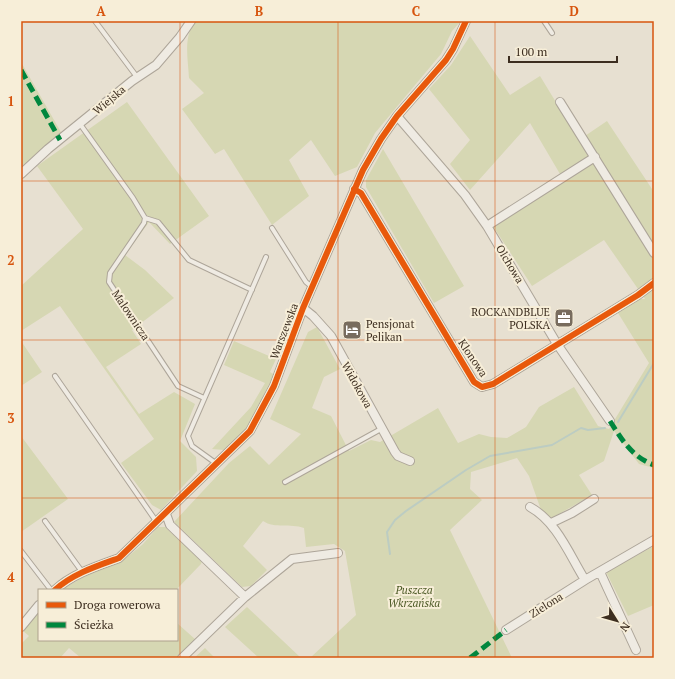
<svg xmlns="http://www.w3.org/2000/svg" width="675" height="679" viewBox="0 0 675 679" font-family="'PT Serif',serif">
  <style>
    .green { fill: #d6d7b3 }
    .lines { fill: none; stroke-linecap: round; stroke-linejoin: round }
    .stream { stroke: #bcccc2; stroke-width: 2 }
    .lane-casing { stroke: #ada599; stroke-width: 6 }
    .street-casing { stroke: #ada599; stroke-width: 10 }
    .lane { stroke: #efebe3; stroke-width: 4 }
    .street { stroke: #efebe3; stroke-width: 8 }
    .quiet { stroke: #00873e; stroke-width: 5; stroke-dasharray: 10 5; stroke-linecap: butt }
    .cycleway-casing { stroke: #f7eed8; stroke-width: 8 }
    .cycleway { stroke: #e8590c; stroke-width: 6 }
    .grid { fill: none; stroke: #d7550e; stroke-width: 1; stroke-opacity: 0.55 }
    .labels { text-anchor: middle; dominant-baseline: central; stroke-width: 4; stroke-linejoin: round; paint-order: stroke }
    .street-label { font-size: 11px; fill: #3d2e20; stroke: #f7eed8 }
    .poi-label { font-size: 11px; fill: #3d2e20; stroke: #f7eed8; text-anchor: end }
    .park-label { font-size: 11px; font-style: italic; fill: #4d5a26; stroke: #f7eed8 }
    .neatline { fill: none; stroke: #d7550e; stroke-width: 1.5 }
    .grid-label { font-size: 13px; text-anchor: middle; font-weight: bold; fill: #d7550e }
  </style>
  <rect width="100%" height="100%" fill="#e7e0d1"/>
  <path class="green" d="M195,21H461L452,31L441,54L375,133L357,167L335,176L311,140L289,160L309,196L272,225L224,149L215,154L182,109L204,93L189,78C188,59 183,37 195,21Z
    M470,36L510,95L540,76L579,140L607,121L654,192V468L639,464L614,431L604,461L579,475L592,495L552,518L541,510L529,476L517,458L471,472L470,489L482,500L450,530L512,658H310L356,615L345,551L334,544L306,547L304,528C290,523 275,529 263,521L243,546L267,570L251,586L242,587L174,522L229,463L250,446L269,465L301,434L270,419L308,332L317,327L340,369L324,377L312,408L331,416L349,451L371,440L380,442L438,408L458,443L479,434L491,437L507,438L526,427L539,407L574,387L598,426L609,429L649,363L618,313L639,299H645L604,240L532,286L491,223L560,174L530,123L470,190L450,164L470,140L429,89L451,65Z
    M21,62L62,134L21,167Z
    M127,102L209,216L170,244L149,222L125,255L145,270L174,298L132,330L141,344L106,367L139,414L174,392L195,404L180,441L196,457L197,471L161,510L152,505L121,463L154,439L60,306L21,331V286L83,229L37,166Z
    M383,149L464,286L434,303L366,187V180Z
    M21,341L42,372L21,386Z
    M234,341L276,359L270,372L275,375L265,397L247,429L224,450L212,449L251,407L265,383L224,365Z
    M21,436L68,499L21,532Z
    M158,527H165L202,561L201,564L176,590H61L89,574L126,558L143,544Z
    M654,546V605L628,616L606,572Z
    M247,607L301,658H259L225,627Z
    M39,611V640H177V623L196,640L178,658H81L69,648L60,658H24L21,655V644L29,636L22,630Z
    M205,648L215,658H194Z"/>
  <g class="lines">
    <path class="stream" d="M618,422L654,363
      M390,554L387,532L395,520L406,511L466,470L490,456L552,445L581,428L588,430L605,428"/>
    <defs>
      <path id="lane" d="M95,21L137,77
        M544,21L552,33
        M80,124L133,198L145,218L158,222L189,260L252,290
        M145,218L144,223L110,273L109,282L178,386L204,398
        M272,228L306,282L312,287
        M55,376L156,521
        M217,464L192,446L188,436L266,257
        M285,482L381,429
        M45,521L83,573
        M21,551L51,590"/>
      <path id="street" d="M560,102L654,253
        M397,116L465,195L487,226L557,344L610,421
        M21,174L48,149L132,81L156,65L180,37L191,21
        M354,189L361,193L474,382L482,387L493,384L638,295L654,283
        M487,226L595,157
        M303,308L313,316L331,336L395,452L398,456L410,461
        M530,507C557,522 569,554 585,580
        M166,514L170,525L245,597
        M551,523L572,513L594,499
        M600,572L636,650
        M55,590C72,574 97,566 119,558L250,431L274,386L303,308L363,170L381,139L397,116L446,60L453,49L466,21
        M21,627L39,605
        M506,630L585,580L654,540
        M182,658L245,597L292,559L338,553"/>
    </defs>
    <use href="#lane" class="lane-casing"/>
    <use href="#street" class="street-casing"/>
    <use href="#lane" class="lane"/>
    <use href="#street" class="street"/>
    <path class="quiet" d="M21,70L60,140
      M610,421C622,440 632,457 654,465
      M470,658L506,630"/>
    <defs>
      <path id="cycleway" d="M354,189L361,193L474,382L482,387L493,384L638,295L654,283
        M55,590C72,574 97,566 119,558L250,431L274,386L303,308L363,170L381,139L397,116L446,60L453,49L466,21"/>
    </defs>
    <use href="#cycleway" class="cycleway-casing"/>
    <use href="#cycleway" class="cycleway"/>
  </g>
  <path class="grid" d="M180,21V658M338,21V658M495,21V658M21,181H654M21,340H654M21,498H654"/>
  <defs>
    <symbol id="office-square" viewBox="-11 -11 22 22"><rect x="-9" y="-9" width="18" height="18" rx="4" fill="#786c5e" stroke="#f7eed8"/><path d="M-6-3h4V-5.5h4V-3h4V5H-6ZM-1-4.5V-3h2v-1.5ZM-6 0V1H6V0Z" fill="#fff"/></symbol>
    <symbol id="hotel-square" viewBox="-11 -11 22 22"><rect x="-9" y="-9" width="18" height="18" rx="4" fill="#786c5e" stroke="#f7eed8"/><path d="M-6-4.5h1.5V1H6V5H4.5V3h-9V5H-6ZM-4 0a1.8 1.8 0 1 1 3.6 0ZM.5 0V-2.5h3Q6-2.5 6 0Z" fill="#fff"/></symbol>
  </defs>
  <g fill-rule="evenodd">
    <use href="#office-square" x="553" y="307" width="22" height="22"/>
    <use href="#hotel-square" x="341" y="319" width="22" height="22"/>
  </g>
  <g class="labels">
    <g class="street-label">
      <text transform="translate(109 100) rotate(-40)">Wiejska</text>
      <text transform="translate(510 264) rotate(59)">Olchowa</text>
      <text transform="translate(131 315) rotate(56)">Malownicza</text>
      <text transform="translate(284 331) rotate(-69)">Warszewska</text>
      <text transform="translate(473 358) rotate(56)">Klonowa</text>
      <text transform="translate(357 385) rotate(61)">Widokowa</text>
      <text transform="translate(546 605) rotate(-32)">Zielona</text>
    </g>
    <g class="poi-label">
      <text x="550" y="312">ROCKANDBLUE<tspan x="550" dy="13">POLSKA</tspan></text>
      <text x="366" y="324" text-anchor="start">Pensjonat<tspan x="366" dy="13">Pelikan</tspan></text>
    </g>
    <g class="park-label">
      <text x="414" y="590">Puszcza<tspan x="414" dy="13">Wkrzańska</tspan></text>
    </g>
  </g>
  <rect width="675" height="679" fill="none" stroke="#f7eed8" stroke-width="44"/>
  <rect x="38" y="589" width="140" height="52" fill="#f7eed8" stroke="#ada18e"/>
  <rect x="46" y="602" width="20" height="6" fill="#e8590c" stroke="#ada18e"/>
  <text x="74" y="609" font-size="12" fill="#3d2e20">Droga rowerowa</text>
  <rect x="46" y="622" width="20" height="6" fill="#00873e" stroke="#ada18e"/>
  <text x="74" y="629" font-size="12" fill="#3d2e20">Ścieżka</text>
  <g transform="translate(617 621) rotate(127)" stroke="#f7eed8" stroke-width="3" paint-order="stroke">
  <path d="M0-3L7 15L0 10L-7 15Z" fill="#3d2e20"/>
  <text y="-6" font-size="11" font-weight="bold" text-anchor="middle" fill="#3d2e20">N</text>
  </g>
  <path d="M509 56v6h108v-6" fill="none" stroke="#3d2e20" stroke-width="2"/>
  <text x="515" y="56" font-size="12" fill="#3d2e20" stroke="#f7eed8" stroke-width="3" paint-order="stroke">100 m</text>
  <rect x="22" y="22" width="631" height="635" class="neatline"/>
  <g class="grid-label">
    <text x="101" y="16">A</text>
    <text x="259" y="16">B</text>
    <text x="416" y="16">C</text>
    <text x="574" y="16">D</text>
    <text x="11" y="106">1</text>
    <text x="11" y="265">2</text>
    <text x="11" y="423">3</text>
    <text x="11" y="582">4</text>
  </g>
</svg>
